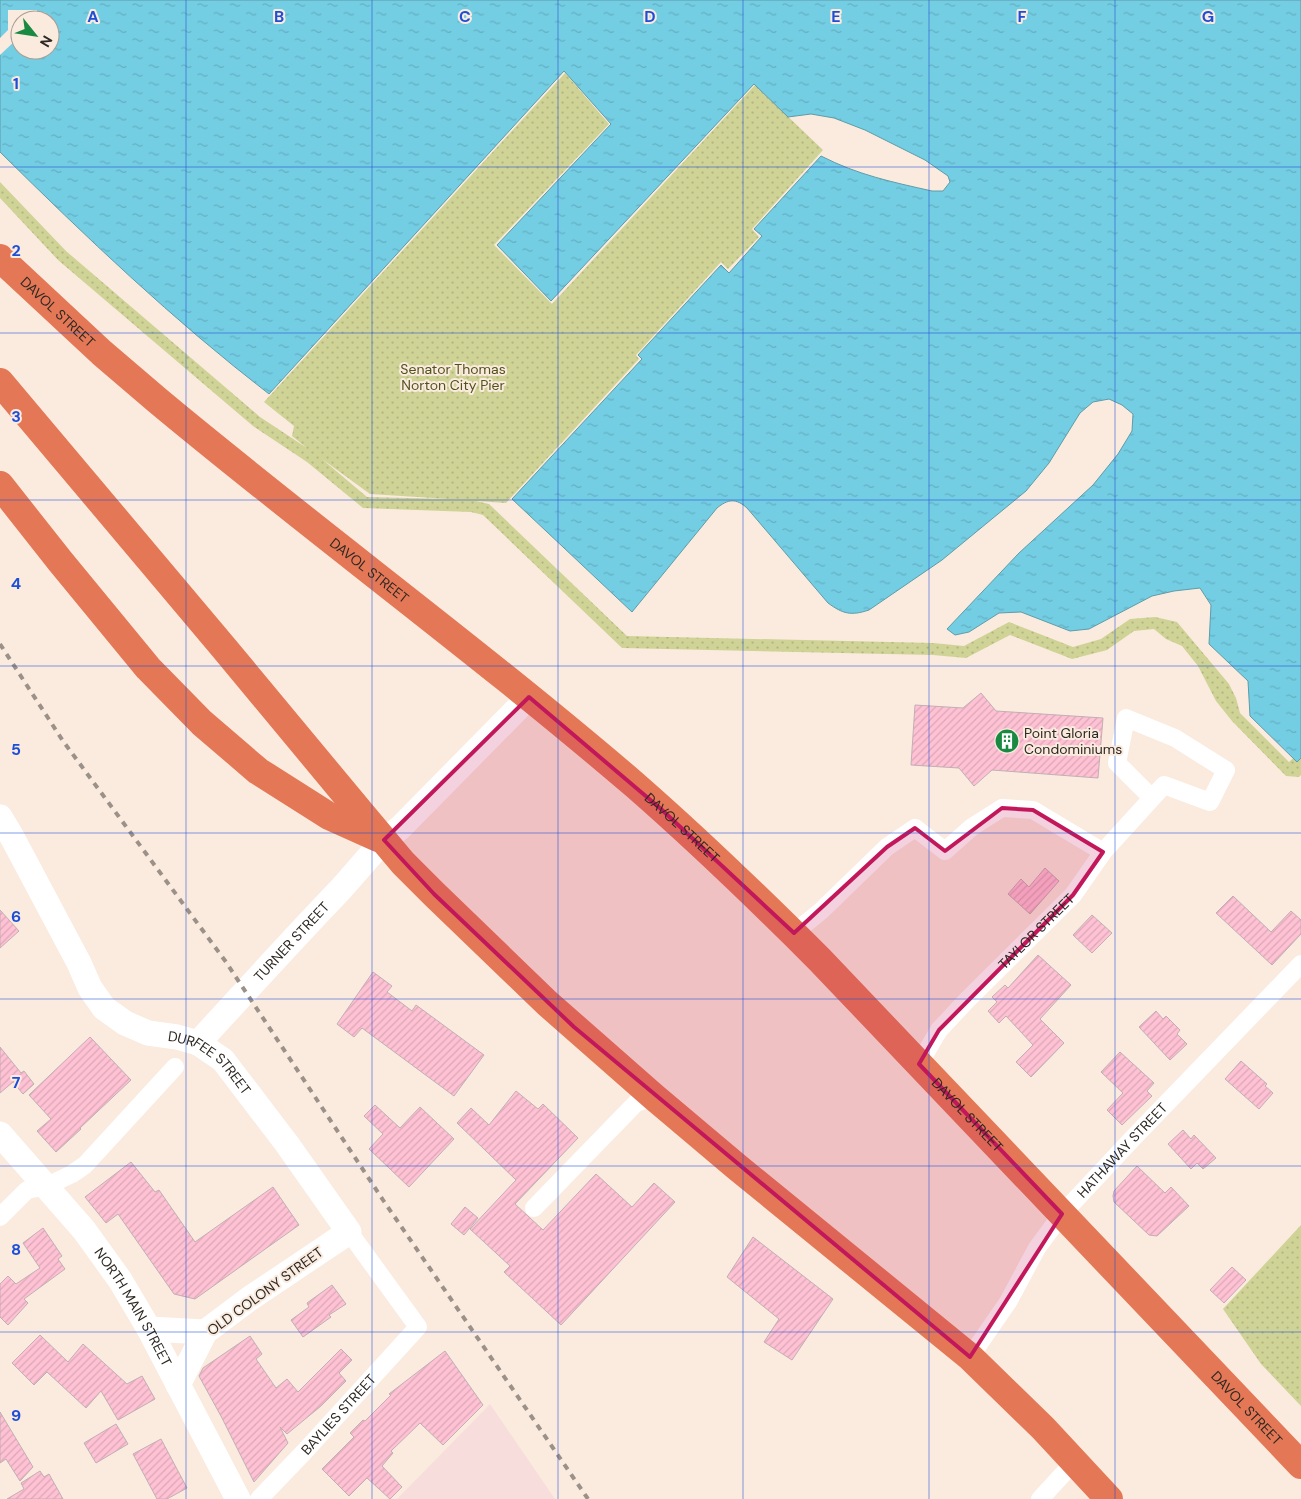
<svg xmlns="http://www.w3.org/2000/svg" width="1301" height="1499" viewBox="0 0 1301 1499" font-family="'DM Sans',sans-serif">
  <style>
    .commercial { fill: #f8dddd }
    .green { fill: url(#green-dots); fill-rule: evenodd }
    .water { fill: url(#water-ripples); stroke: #5e9ca9; fill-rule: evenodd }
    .pier { fill: #faebde }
    .building { fill: url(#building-hatch); stroke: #c2aeb4 }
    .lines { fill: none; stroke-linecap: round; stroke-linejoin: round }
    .street { stroke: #fff; stroke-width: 18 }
    .secondary { stroke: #fff; stroke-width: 25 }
    .highway { stroke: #e47755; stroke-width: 28 }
    .rail { stroke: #9c9188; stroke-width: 4; stroke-dasharray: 6 6; stroke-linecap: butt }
    .marked { fill: #c2185b; fill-opacity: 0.2; stroke: #c2185b; stroke-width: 4; stroke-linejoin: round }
    .grid { fill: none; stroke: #1d4ed8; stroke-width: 1; stroke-opacity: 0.55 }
    .labels { text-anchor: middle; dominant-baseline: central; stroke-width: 4; stroke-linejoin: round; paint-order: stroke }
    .street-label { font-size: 14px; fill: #2d2823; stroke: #faebde }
    .park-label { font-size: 14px; fill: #51531e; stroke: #faebde }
    .poi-label { font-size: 14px; fill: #2d2823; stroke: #faebde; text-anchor: start }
    .grid-label { font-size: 16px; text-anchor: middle; font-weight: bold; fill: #1d4ed8; stroke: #faebde; stroke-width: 4; stroke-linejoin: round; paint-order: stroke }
  </style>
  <defs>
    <pattern id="green-dots" width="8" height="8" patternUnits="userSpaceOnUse" patternTransform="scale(1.25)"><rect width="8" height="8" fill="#cfd396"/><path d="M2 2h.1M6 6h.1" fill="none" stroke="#b2b581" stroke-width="1.8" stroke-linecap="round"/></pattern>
    <pattern id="water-ripples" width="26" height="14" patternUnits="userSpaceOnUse" patternTransform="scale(1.25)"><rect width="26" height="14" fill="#73cde3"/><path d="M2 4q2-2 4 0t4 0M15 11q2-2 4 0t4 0" fill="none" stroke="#64b0c2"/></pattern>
    <pattern id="building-hatch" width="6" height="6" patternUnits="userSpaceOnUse" patternTransform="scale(1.25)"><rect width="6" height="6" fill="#ffc2d5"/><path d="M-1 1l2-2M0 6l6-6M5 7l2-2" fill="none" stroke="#dba7b7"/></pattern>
  </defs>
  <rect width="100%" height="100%" fill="#faebde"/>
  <path class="commercial" d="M490,1404L555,1499H397Z"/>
  <path class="green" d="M565,73L609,124L494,245L552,304L755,85L823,150L752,229L759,237L728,269L721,262L636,355L639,359L506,503L476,501L489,504L627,636L933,643L964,646L1009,622L1073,647L1101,639L1130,619L1155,617L1177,622L1229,684L1236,698L1240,713L1289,762L1301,751V775L1299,777L1286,776L1232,721L1216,701L1198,666L1182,646L1166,639L1154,629L1134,631L1107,650L1072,659L1010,635L966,658L933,655L622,648L483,515L471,512L363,508L307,462L253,426L58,260L0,198V182L66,251L260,417L307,448L292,436L294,426L264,402ZM322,459L370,494L449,499L367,497Z
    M1301,1225V1406L1261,1364L1223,1309Z"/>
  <path class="water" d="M0,0H1301V758L1297,762L1250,716L1248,681L1209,644L1211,605L1200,588L1174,591L1152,596L1089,629L1070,631L1021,612L999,613L969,632L955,635L947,629L1019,553L1093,485L1118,454L1132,431L1133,414L1122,405L1109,399L1093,402L1080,413L1049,463L1026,491L942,560L869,610C851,616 843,614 828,603L747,508C736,498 728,499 717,508L632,612L512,499L642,359L638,355L721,265L729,273L762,236L754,229L821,156C858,175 892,182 932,191H943L950,182L948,176L925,160L865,130L834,118L811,114L788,117L754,84L551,301L497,245L611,124L564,71L269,394C173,320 86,237 0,152ZM20,20H50V50H20Z"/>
  <path class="pier" d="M8,10H37V20H20V40H16L0,55V38L8,30Z"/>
  <path class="building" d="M981,693L996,711L1103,718L1098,778L992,770L974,786L959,768L911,765L915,705L963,708Z
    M1045,868L1059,881L1030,914L1008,894L1021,879L1029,887Z
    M1233,896L1271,932L1291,911L1301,920V934L1272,965L1216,913Z
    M0,910L19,931L0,948Z
    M1092,915L1112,933L1092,953L1073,935Z
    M1038,955L1071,985L1040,1019L1064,1043L1031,1077L1016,1062L1033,1045L1006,1016L999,1023L988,1011L997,1002L992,997L1005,985L1008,988Z
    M373,972L392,986L387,992L412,1011L416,1005L484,1055L454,1096L362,1028L354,1037L337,1024Z
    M1156,1011L1163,1019L1166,1016L1180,1030L1177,1034L1187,1044L1170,1060L1139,1027Z
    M90,1037L131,1080L80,1128L81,1129L56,1152L37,1131L51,1119L29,1095Z
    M0,1047L21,1073L24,1071L34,1084L23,1094L13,1082L0,1093Z
    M1120,1052L1154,1083L1147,1091L1152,1096L1122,1125L1107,1110L1123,1093L1101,1072Z
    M1241,1061L1267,1084L1265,1086L1273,1093L1259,1109L1225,1079Z
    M516,1091L538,1109L543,1104L578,1138L515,1204L543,1230L596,1174L632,1207L654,1183L675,1202L561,1325L504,1272L510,1266L470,1229L516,1180L457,1123L471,1108L489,1125Z
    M375,1105L400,1128L420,1107L454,1139L409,1187L369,1149L383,1134L364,1116Z
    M1183,1130L1191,1139L1194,1135L1216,1158L1203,1169L1197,1163L1191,1169L1168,1144Z
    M131,1162L155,1192L159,1190L195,1242L273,1187L299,1225L195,1299L174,1294L118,1214L106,1223L85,1197Z
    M1137,1166L1165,1193L1171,1187L1189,1206L1157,1236L1149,1235L1114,1202L1113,1196L1114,1191Z
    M465,1207L478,1218L464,1235L451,1224Z
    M43,1228L62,1256L58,1259L65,1269L24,1299L28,1303L8,1325L0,1317V1284L8,1276L16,1284L40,1268L23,1243Z
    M753,1237L833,1299L792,1360L764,1342L779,1319L727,1277Z
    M1232,1267L1246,1280L1224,1303L1210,1290Z
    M332,1285L346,1304L329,1315L331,1317L303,1337L291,1320L309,1307L307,1303Z
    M40,1335L68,1362L83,1344L127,1384L142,1376L155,1399L118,1420L101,1391L86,1408L47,1372L34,1385L12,1363Z
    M250,1336L262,1354L256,1359L276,1388L287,1379L298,1392L341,1349L352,1360L339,1373L346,1381L321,1406L287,1434L280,1427L288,1443L254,1482L222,1418L199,1376L203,1368Z
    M445,1351L483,1405L443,1445L420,1423L391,1451L393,1453L382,1466L402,1487L390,1499L367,1478L349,1496L322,1469L354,1437L350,1433L363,1420L365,1421L391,1395L389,1394Z
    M0,1412L33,1467L20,1481L6,1459L0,1463Z
    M116,1424L128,1444L96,1463L84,1443Z
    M161,1439L187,1488L167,1499H157L133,1454Z
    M40,1471L44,1477L49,1474L63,1499H7L24,1489L21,1483Z"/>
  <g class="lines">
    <g class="street">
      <path d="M794,933L821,911L887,847L915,828L945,851L972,827L1002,808L1033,810L1103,852"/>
      <path id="s1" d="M919,1064L939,1030L967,1000L1073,895L1103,852L1164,785L1210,802L1226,770L1175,738L1126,718L1117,763L1152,798"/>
      <path d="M534,1208L636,1103L654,1097"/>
      <path d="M0,1217L27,1190L47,1186L72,1174L85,1165L175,1067"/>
      <path id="s2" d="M970,1357L1008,1302L1037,1248L1062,1214L1134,1137L1301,964"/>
      <path id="s3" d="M259,1499L305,1451L418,1327L349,1232"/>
      <path d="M1040,1499L1075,1461"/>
    </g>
    <g class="secondary">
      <path id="s4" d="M0,817L12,837L79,963L90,988L104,1008L125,1023L148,1033L177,1037L198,1043L223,1060L287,1144L349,1232L249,1299L205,1332L178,1385"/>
      <path id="s5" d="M198,1043C245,992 291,941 339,891C359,870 376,845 400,828L529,697"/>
      <path id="s6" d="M0,1134L84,1230L120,1280L149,1329L238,1499"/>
      <path d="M149,1329L205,1332"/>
    </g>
    <g class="highway">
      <path id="s7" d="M0,258L102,353L157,400C314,531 480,652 636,786C700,842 760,900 820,960L1301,1465"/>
      <path d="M0,382L224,648L361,813L403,863L434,894L547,1003L654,1097L737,1167L970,1357L1043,1428L1109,1499"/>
      <path d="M0,485L60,561L148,668L202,723L258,771L329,816L378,838"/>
    </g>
    <path class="rail" d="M0,644L63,741L226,962L383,1200L588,1499"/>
  </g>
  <path class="marked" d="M529,697L661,809L794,933L887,847L915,828L945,851L1002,808L1033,810L1103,852L1073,895L939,1030L919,1064L1062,1214L970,1357L574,1027L434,894L384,840Z"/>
  <path class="grid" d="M186,0V1499M372,0V1499M558,0V1499M743,0V1499M929,0V1499M1115,0V1499M0,167H1301M0,333H1301M0,500H1301M0,666H1301M0,833H1301M0,999H1301M0,1166H1301M0,1332H1301"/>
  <defs>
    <symbol id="building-disc" viewBox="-11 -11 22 22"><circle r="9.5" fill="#1a8a42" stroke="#faebde"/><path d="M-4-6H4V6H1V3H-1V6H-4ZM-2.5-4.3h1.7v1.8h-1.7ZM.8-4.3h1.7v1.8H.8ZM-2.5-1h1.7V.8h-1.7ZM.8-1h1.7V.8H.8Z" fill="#fff"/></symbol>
  </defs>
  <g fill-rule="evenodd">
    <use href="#building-disc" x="993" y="727" width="28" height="28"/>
  </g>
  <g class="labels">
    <g class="street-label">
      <text stroke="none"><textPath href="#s7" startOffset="79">DAVOL STREET</textPath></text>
      <text stroke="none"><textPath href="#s7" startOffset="484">DAVOL STREET</textPath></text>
      <text stroke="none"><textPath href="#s7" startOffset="889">DAVOL STREET</textPath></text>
      <text stroke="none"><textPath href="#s1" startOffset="178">TAYLOR STREET</textPath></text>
      <text stroke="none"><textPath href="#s5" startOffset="138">TURNER STREET</textPath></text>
      <text stroke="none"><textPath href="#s4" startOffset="340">DURFEE STREET</textPath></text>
      <text stroke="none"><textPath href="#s7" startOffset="1294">DAVOL STREET</textPath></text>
      <text stroke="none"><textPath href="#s2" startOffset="258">HATHAWAY STREET</textPath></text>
      <text transform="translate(265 1291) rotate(-36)">OLD COLONY STREET</text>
      <text stroke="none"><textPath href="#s6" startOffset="219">NORTH MAIN STREET</textPath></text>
      <text stroke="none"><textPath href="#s7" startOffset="1699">DAVOL STREET</textPath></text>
      <text stroke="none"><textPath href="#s3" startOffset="116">BAYLIES STREET</textPath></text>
    </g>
    <g class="park-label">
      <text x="453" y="369">Senator Thomas<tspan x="453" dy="16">Norton City Pier</tspan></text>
    </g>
    <g class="poi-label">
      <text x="1024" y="733">Point Gloria<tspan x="1024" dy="16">Condominiums</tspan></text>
    </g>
  </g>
  <g class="grid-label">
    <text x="93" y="22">A</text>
    <text x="279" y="22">B</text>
    <text x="465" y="22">C</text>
    <text x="650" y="22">D</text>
    <text x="836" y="22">E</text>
    <text x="1022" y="22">F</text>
    <text x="1208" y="22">G</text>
    <text x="16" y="89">1</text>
    <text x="16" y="256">2</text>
    <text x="16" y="422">3</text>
    <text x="16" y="589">4</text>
    <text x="16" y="755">5</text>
    <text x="16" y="922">6</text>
    <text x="16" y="1088">7</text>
    <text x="16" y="1255">8</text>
    <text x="16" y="1421">9</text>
  </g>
  <g transform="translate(35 35) rotate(120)"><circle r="24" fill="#faebde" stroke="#a89d93"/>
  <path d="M0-4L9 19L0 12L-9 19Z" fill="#1a8a42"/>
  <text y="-8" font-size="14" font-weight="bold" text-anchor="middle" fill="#2d2823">N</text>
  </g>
</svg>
